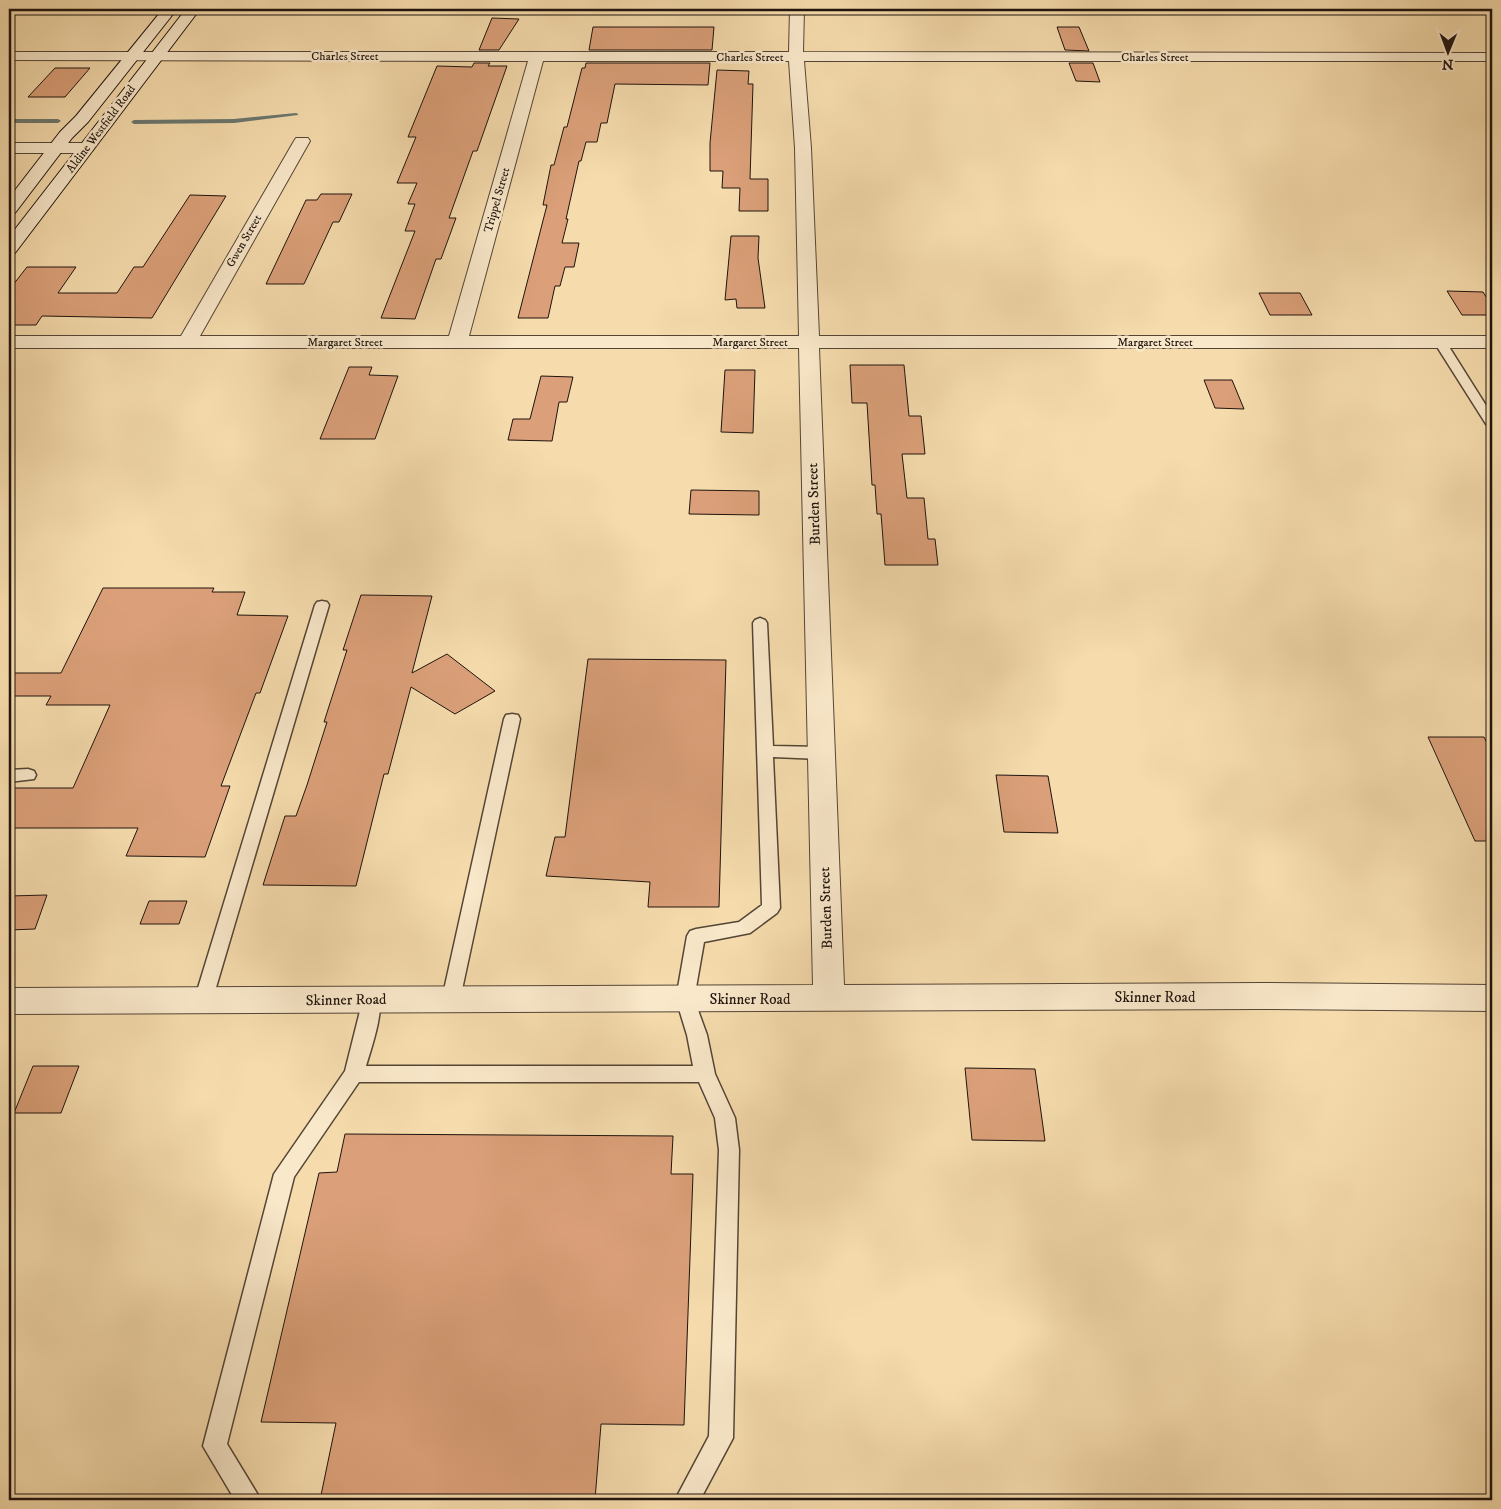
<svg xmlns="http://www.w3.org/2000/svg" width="1501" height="1509" viewBox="0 0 1501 1509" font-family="'IM FELL DW Pica',serif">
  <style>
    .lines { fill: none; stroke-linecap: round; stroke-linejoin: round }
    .stream { fill: #6a776f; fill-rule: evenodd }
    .building { fill: #dba079; stroke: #1e130e }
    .service-casing { stroke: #544536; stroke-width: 3 }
    .minor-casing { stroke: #544536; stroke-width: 2 }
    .secondary-casing { stroke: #1e130e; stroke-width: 2 }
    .service { fill: #f9e8ca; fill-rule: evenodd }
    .minor { fill: #f9e8ca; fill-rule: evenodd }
    .secondary { fill: #f9e8ca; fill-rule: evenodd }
    .labels { text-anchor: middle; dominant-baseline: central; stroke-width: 5; stroke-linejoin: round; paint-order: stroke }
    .far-street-label { font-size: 12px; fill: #1e130e; stroke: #f9e8ca }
    .street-label { font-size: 15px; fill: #1e130e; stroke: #f9e8ca }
  </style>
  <rect width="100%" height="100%" fill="#f6dcad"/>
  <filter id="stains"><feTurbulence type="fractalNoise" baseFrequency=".004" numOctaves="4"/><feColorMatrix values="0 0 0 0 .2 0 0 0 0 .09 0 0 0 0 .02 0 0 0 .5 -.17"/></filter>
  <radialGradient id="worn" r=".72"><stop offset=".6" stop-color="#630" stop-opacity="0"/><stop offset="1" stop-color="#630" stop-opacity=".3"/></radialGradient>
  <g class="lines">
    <path class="stream" d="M296,113L298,114V115L234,123L134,124L131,122L134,120L234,119Z
      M9,119H58L61,121L58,123H9Z"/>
  </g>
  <path class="building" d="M492,18L519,19L499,50H479Z
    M593,27H714L712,50H589Z
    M1057,27H1079L1089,51L1065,50Z
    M474,63H490L488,66H507L477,151H473L449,218H456L441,259H436L415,319L381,318L415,231H405L415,204H408L417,183H397L416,137H408L437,66L472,67Z
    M586,63H710L708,85L615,84L607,123H601L597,142H586L581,161H579L566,219H568L562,243H579L574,267H565L560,286H555L548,318H518L547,205H543L551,165H554L564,127H567L582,68H585Z
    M1069,63H1093L1100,82L1076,81Z
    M55,68H90L65,97H28Z
    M717,70L749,71L748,84H753L750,179H768V211H739L740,188H722L723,171H710V143Z
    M321,194H352L339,222H333L304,284H266L306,200H317Z
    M190,195L226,196L152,318L42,316L36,325H9V290L27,267H76L58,293H117L134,267H143Z
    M731,236H759L758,258L765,308H737L736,299L725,300Z
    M1447,291L1483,292L1492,306V315H1462Z
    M1259,293H1300L1312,315H1270Z
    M850,365H904L909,416H921L925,454H902L907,498H924L928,539H935L938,565H885L881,514H877L875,485H872L867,403H852Z
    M349,367H372L369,375L398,376L375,439H320Z
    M725,370H755L753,433L721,432Z
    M541,376L573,377L567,402H559L552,441L508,440L513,419H530Z
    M1204,380H1232L1244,409L1215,408Z
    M691,490L759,491V515L689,514Z
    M103,588H214L212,592H245L237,615L288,616L260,693H256L221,786H230L205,857L126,856L138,828H9V788H73L110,705H46L51,696H9V673H61Z
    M361,595L432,596L412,673L447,654L495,691L455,714L411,687L388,774H384L356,886L263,885L285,816H296L307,785L327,722H324L347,650H343Z
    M588,659L726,660L719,907H648L650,882L546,876L555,837H565Z
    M1428,737H1484L1492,753V841H1475Z
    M996,775L1048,776L1058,833L1004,832Z
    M47,895L35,929L9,930V896Z
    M149,901H187L179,924H140Z
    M33,1066H79L61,1113H14Z
    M965,1068L1035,1069L1045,1141L972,1140Z
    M345,1134L673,1136L671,1174H693L684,1425L601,1424L595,1500H320L336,1423L261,1422L319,1173L337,1172Z"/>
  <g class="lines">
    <defs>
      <path id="service" d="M1440,338L1446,342L1492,415V428L1486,424L1434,342Z
        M322,601L327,602L329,605L212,1001L210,1006L203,1009L196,1006L194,1001L315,605L317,602Z
        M760,618L765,620L767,623L773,746L821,747L827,749L829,753L827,757L821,759L773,757L780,908L777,913L750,933L704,942L694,999L707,1035L715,1074L735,1118L739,1150L733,1438L700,1500H675L709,1436L719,1150L715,1118L699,1082H359L294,1177L227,1444L261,1500H235L203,1446L274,1174L345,1071L364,995L371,992L378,995C385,1009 371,1049 366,1066H693L687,1035L676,999L687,936L690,931L696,929L739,922L762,905L753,623L755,620Z
        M512,714L518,715L520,719L460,999L458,1004L451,1007L444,1004L442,999L504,719L506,715Z
        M28,769L34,771L36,775L34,779L9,782V770Z"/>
      <path id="minor" d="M790,9H804L803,52L1492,53V61H804L811,148L819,336H1492V348H819L844,985L1260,983L1492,985V1011L1260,1009L9,1014V988L813,985L799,348H9V336H181L294,141L296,138H308L310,141L200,336H449L528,61L9,60V52H789ZM543,61H789L795,148L799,336H469Z
        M9,143H86L92,145L94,148L92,151L86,153H9Z"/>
      <path id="secondary" d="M163,9H177L88,122L72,138L15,213L9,214V198L60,132L76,116Z
        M186,9H200L15,253L9,254V237Z"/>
    </defs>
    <use href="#service" class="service-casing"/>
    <use href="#minor" class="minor-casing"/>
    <use href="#secondary" class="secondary-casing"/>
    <use href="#service" class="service"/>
    <use href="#minor" class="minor"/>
    <use href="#secondary" class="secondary"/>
  </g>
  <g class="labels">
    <g class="far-street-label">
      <text x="345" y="56">Charles Street</text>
      <text x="750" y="57">Charles Street</text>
      <text x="1155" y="57">Charles Street</text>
      <text transform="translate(101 129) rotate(-53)">Aldine Westfield Road</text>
      <text transform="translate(497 200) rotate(-74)">Trippel Street</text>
      <text transform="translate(244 241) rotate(-60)">Gwen Street</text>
      <text x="345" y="342">Margaret Street</text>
      <text x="750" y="342">Margaret Street</text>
      <text x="1155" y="342">Margaret Street</text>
    </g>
    <g class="street-label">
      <text transform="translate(814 504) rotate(-92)">Burden Street</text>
      <text transform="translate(826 908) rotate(-92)">Burden Street</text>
      <text x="1155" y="997">Skinner Road</text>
      <text x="750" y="999">Skinner Road</text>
      <text transform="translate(346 1000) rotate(-1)">Skinner Road</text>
    </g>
  </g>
  <rect width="1501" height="1509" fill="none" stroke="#f6dcad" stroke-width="30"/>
  <rect x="10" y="10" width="1481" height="1489" fill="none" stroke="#1e130e" stroke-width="2.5"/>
  <rect x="15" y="15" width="1471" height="1479" fill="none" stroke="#1e130e"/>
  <g transform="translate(1448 52) rotate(181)" stroke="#f9e8ca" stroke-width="4" paint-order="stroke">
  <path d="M0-4L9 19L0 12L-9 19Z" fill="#1e130e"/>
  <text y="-8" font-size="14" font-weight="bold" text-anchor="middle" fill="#1e130e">N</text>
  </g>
  <rect width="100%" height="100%" filter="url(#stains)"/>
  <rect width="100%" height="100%" fill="url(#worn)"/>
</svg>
